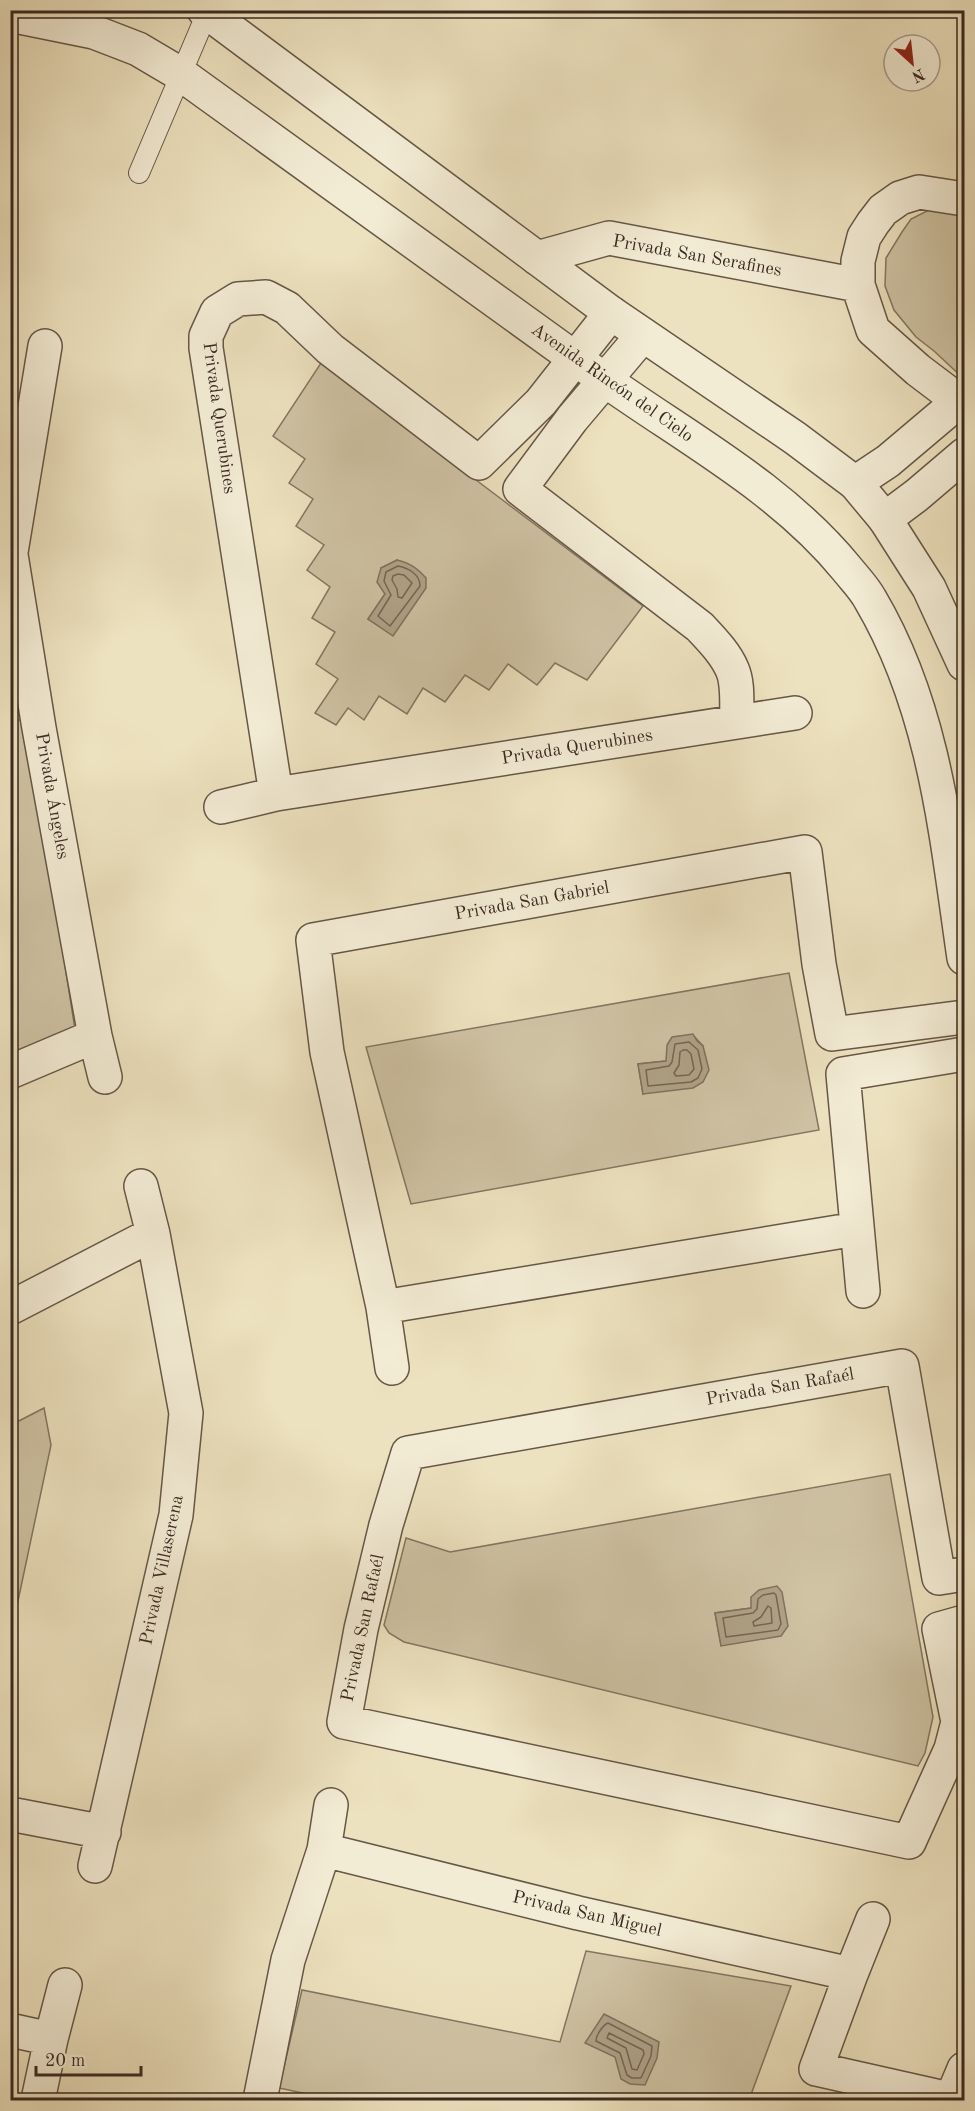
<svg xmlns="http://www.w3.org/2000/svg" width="975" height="2111" viewBox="0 0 975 2111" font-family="'Old Standard TT',serif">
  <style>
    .green { fill: #cfc3a4; stroke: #847662; stroke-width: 1.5; fill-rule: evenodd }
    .water { fill: #b0a389; stroke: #81725f; stroke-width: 1.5 }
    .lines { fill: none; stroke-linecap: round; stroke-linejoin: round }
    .shore { stroke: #756655; stroke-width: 1.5 }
    .service-casing { stroke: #675748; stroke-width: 22 }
    .minor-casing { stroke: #675748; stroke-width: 36 }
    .tertiary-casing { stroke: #675748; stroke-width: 36 }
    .service { stroke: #f3ecd5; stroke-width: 20 }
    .minor { stroke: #f3ecd5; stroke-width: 33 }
    .tertiary { stroke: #f3ecd5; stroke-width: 33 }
    .labels { text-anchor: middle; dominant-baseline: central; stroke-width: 4.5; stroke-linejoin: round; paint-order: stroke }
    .street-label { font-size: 18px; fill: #3a2921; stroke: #f3ecd5 }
  </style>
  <rect width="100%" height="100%" fill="#ede2bf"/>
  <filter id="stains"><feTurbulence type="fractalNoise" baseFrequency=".00333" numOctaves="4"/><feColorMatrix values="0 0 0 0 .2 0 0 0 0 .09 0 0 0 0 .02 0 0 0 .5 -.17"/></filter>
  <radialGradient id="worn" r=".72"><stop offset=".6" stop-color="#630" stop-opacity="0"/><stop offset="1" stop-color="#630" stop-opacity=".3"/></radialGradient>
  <path class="green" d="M941,204L964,205V336C961,345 964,368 964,379L934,351L916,337L894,310L885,286L886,258L902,232L911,219Z
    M321,363L643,606L587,680L555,663L537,685L508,664L489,690L465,675L445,702L423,688L407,714L379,696L364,720L348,708L336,725L315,713L338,679L316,664L335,632L312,618L330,587L307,570L324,545L296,526L313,499L289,483L305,459L273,436ZM397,560L393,635L368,619L385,594L381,568Z
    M11,718L27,722L76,1036L11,1067L10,884L18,848L11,846Z
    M789,973L819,1130L411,1204L366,1047ZM693,1035L703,1046L643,1094L638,1064L666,1061L683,1037Z
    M44,1408L51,1445L11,1634V1425Z
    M890,1474L933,1717L925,1753L918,1766L404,1642L389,1633L384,1625L406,1538L450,1552ZM752,1608L721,1645L715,1613Z
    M586,1951L791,1986L749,2100H335L279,2088L302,1990L560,2042Z"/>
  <path class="water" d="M397,560C410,563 417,568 426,578V588L393,636L368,619L385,594L377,582L381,568Z
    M693,1034L697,1041L703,1046L709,1070L703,1082L693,1088L643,1094L638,1064L666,1061L667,1045L672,1037Z
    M777,1586L782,1592L788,1626L781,1636L721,1646L715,1613L751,1608V1597L759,1590Z
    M604,2014L659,2042L657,2058L645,2085L630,2084L621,2079L615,2057L585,2043Z"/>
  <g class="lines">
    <path class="shore" d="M398,566C408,568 420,574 420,586L390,626L378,616L391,595L384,581L386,572Z
      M398,574L404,575L412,583L402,598L398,597L397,589L392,580L393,576Z
      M689,1042L698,1050L702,1069L698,1078L691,1082L648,1086L646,1070L669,1066L672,1062L675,1044Z
      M683,1050H687L691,1054L694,1069L689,1075L676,1076L674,1073L679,1065L680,1052Z
      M774,1593L776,1595L781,1624L778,1630L726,1637L723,1618L753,1613L757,1609L758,1599L763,1595Z
      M768,1606L771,1608L772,1623L754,1626L753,1622L761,1617Z
      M608,2023L652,2046L651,2056L641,2078H632L627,2075L620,2053L596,2041C596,2035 603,2025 608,2023Z
      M609,2033L643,2050L644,2054L637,2070L632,2069L626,2048L607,2038Z"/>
    <defs>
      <path id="service" d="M139,173L207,13"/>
      <path id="minor" d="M537,258L609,238L858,285
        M643,335L572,419L520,489L700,627C712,640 725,653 732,669C739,684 736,706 737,722
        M855,483L888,461L959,401L918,370L873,330L858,285V261L864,237L873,223L883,210L900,198L919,192L964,199
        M885,519L917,495L964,455
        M11,555L39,728L95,1036L105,1077
        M10,558L45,346
        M276,794L206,348V336L217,312L238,299L266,297L287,308L330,349L479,463L541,402L611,313
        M221,807L276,794L795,713
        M10,1072L95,1036
        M863,1291L843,1074L964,1054
        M383,1307L856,1229
        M10,1308L153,1234
        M392,1368L383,1307L327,1052L313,940L805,852L819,964L832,1034L964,1017
        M964,1574L939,1578L902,1366L408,1453L386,1525L361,1629L344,1722L909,1842L951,1749L958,1722L939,1629L964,1622
        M10,1814L104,1832
        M324,1850L331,1805
        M95,1866L176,1515L186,1413L153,1234L141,1186
        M851,1974L873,1919
        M10,2030L51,2039
        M38,2100L51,2039L65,1985
        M260,2100L288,1960L324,1850L578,1913L851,1974L816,2069L954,2100"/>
      <path id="tertiary" d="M204,10L611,313L795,438L855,483L885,519L929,588L964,664
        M10,15L94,32L138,49L182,75C322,176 462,277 602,378C686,438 781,488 847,569C855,579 864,588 870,599C935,709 946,834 964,958
        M951,2100L964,2069"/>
    </defs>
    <use href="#service" class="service-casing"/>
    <use href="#minor" class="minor-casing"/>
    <use href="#tertiary" class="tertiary-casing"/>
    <use href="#service" class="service"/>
    <use href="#minor" class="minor"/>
    <use href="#tertiary" class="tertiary"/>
  </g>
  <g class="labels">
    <g class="street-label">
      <text transform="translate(697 256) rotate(10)">Privada San Serafines</text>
      <text transform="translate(612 383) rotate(35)">Avenida Rincón del Cielo</text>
      <text transform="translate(219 418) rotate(82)">Privada Querubines</text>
      <text transform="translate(577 747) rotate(-9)">Privada Querubines</text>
      <text transform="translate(52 796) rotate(80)">Privada Ángeles</text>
      <text transform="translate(532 901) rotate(-10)">Privada San Gabriel</text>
      <text transform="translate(780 1387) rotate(-10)">Privada San Rafaél</text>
      <text transform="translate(162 1570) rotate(-78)">Privada Villaserena</text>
      <text transform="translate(363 1628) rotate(-78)">Privada San Rafaél</text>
      <text transform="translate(587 1914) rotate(13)">Privada San Miguel</text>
    </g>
  </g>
  <rect width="975" height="2111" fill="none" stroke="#ede2bf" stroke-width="36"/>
  <rect x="12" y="12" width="951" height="2087" fill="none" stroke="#3a2921" stroke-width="3"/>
  <rect x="18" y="18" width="939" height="2075" fill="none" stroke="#3a2921" stroke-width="1.5"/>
  <g transform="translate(912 63) rotate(153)"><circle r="28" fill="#f3ecd5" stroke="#a99e8d" stroke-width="1.5"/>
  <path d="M0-4.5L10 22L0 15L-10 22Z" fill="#8f2418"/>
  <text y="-9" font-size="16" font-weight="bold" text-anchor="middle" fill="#3a2921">N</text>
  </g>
  <path d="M36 2066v9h105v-9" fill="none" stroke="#3a2921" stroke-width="3"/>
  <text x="45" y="2066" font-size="18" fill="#3a2921" stroke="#f3ecd5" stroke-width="4.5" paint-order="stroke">20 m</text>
  <rect width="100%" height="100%" filter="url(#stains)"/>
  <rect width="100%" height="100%" fill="url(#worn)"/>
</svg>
